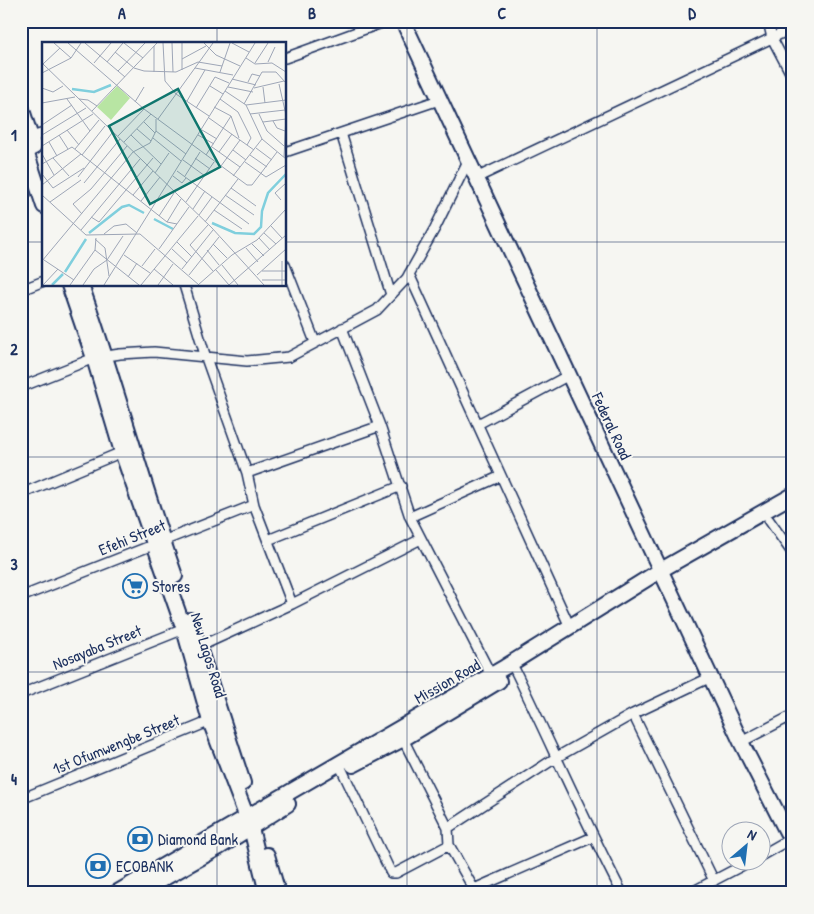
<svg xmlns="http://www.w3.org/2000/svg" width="814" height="914" viewBox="0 0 814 914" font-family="'Patrick Hand',sans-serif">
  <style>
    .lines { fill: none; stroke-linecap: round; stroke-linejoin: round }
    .street-casing { stroke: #1b2f5e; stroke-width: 12 }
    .secondary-casing { stroke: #1b2f5e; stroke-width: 18 }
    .street { stroke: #f6f6f2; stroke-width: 9 }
    .secondary { stroke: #f6f6f2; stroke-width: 14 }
    .grid { fill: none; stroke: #1b2f5e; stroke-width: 1; stroke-opacity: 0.55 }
    .labels { text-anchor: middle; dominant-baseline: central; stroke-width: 4; stroke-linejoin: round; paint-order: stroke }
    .street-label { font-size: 16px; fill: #1b2f5e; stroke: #f6f6f2 }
    .poi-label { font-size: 16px; fill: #1b2f5e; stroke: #f6f6f2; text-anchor: start }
    .inset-river { fill: none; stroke: #80cfdd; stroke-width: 2.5 }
    .inset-road { fill: none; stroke: #9ea6b7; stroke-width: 1 }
    .view { fill: #0f766e; fill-opacity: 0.15; stroke: #0f766e; stroke-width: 2.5 }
    .inset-edge { fill: none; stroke: #1b2f5e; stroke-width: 2.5 }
    .neatline { fill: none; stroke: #1b2f5e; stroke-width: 2 }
    .grid-label { font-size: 16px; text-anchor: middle; font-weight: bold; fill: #1b2f5e }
  </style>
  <rect width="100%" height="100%" fill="#f6f6f2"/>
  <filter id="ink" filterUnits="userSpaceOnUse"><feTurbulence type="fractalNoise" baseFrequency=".02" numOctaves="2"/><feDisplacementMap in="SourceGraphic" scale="10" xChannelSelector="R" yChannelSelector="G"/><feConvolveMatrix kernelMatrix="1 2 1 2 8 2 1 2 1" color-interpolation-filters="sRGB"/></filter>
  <g filter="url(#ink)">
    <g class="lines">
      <defs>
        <path id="street" d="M768,21L772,38L793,78
          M285,58L387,21
          M341,133L391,295
          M31,137L44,133
          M285,152L439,100
          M476,178L793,28
          M21,182L34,177
          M285,265L315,342
          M409,274L570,627
          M184,285L206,358L247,473L254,505L292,604
          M21,290L44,281
          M342,328L380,426L410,517L491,675
          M21,387L94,358L120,354L154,352L247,361L289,357L377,310L407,278L435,228L468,161
          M478,424L569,375
          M247,473L380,426
          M21,494L122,452
          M410,517L501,476
          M769,520L793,554
          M268,540L401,486
          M21,597L254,505
          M194,649L292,604L421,539
          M515,670C551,744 584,820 622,893
          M21,694L184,629
          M633,714L714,881
          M403,739L448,828L449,845L476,893
          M741,742L793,715
          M342,770L391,873H396L449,845
          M21,799L213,720
          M448,828L557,757L633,714L711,677
          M762,855L790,839
          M474,889L593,837
          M690,893L749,862"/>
        <path id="secondary" d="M403,21L741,742L793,844
          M21,107L34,147
          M21,136L44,206
          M69,285L94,358L122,452L184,629L210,721L251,828L267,893
          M81,285C115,381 141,480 175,576
          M190,620L243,783
          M353,765L403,739L499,681
          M267,855L278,893
          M116,893L505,667L661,570L793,495
          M138,893L218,848L288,804"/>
      </defs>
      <use href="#street" class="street-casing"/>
      <use href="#secondary" class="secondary-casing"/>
      <use href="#street" class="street"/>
      <use href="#secondary" class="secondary"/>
    </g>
  </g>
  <path class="grid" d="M217,21V44M407,21V893M597,21V893M21,242H44M285,242H793M217,285V893M21,457H793M21,672H793"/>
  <defs>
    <symbol id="supermarket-ring" viewBox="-11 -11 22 22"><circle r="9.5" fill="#f6f6f2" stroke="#1f6fb2" stroke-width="1.5"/><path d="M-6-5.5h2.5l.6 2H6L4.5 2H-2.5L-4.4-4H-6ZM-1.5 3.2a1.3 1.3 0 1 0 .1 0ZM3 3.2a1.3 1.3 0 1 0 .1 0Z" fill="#1f6fb2"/></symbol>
    <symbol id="bank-ring" viewBox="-11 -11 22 22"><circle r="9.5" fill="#f6f6f2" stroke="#1f6fb2" stroke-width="1.5"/><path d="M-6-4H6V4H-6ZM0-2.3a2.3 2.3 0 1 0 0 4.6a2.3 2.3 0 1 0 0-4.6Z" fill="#1f6fb2"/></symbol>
  </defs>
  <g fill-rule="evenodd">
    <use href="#supermarket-ring" x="121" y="572" width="28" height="28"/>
    <use href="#bank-ring" x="126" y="825" width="28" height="28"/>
    <use href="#bank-ring" x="84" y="852" width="28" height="28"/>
  </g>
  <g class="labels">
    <g class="street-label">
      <text transform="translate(612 426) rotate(65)">Federal Road</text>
      <text transform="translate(132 537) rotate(-22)">Efehi Street</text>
      <text transform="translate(97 647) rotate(-22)">Nosayaba Street</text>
      <text transform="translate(209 655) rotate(73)">New Lagos Road</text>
      <text transform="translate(447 681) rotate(-30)">Mission Road</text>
      <text transform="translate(116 744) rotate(-22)">1st Ofumwengbe Street</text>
    </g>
    <g class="poi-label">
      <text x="152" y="586">Stores</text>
      <text x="158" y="839">Diamond Bank</text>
      <text x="116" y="866">ECOBANK</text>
    </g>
  </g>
  <g transform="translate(42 42)">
    <rect width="244" height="244" fill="#f6f6f2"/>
    <path d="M75,44L88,56L69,78L55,65Z" fill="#b8e5a3"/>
    <path class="inset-river" d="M30,47L52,50L69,43M112,177L131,187M170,181L193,191L212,192L219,185L220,169L226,151L244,132M47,191L80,165L87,163L102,171M23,230L44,197M10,243L21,232"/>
    <path class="inset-road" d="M12,1L29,16M26,1L102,67L205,143H210L235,110M43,1L83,35M82,1L101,16M121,1L123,39L134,52L167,74M130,1L131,30M162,1L174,13L198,24M190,1L207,10M112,4V30M73,10L92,26L102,29L134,30L156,20L180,24M204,16L213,22L230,21L244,30M140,17L164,4M65,20L81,1M226,20L233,5M0,21L170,186L222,243M52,21L69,1M213,21L226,1M1,22L18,6M153,26L191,33M140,28V1M76,29L103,1M178,30L188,1M0,31L29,16L39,1M190,37L214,43M206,40L210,32L218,34M237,42L244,73L242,115M168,44L181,52M186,45L211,50M221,45L223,61M0,46L11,50L21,44M212,46L242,39M183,49L204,63L220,97L244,117M25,57L48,89M37,57L46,58L55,64M178,57L196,70L209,96L205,103M145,59L163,28M93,60L102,45M0,61L33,55M202,62L220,30H234L244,41M204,63L244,58M172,65L189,74L197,96M154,66L173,35L187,41M50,69L115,1M208,72L243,68M217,72L225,89L242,104M167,76L212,108M116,77L171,1M231,79L235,86L243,89M102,80L113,91M221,80L244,77M0,83L30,63M95,87L109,99M25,88L37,103M160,88L175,97M114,89L144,112M0,93L44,66M17,93L26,107M89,93L119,122M156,93L172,102M76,94L102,67M111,96L139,119M7,100L15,114M82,100L109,72M0,104L51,72M170,105L198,125M214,106L230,118M33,107L57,78M191,108L204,118M177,110L190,92M0,112L12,133M40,113L63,84M164,113L189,74M208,113L225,125M11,116L27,134M153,116L168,127M141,118L163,134M203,120L224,135L244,123M0,122L30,105L125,180L135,182M179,124L198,98M135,129L207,182M113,131L127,111M0,132L11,146L42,126M131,134L140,141L144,136M143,134L158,110M191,134L220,97M36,135L70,91M42,141L78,97M0,143L39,112M189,146L214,164M0,153L44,193L98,192L157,243M91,153L111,129M183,153L212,173M239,158L233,151L244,141M99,159L118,135M8,160L39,138M144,160L172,120M151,167L163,149M172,168L200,187M40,172L31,162L49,147L85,104M157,173L170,155M117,174L132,151M49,175L57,180L111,116M125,180L139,157M163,180L196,137M166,183L148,203L171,229M229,184L240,196M39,188L98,117M222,191L234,202M62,192L72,184L84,182L95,191M217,196L228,208M53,197L63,206L67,234M135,200L150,215M171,202L185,216M210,202L222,214M204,206L216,220M117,207L147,165M130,207L145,221M53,208L97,243M165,208L177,223M82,213L108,231M2,218L32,238M0,219L91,110L108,101L114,89V77M240,219V243M180,223L196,243M100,224L113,207M112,227L131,243M140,227L171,188M174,228L187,243M220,229H244M147,233L177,195M215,233L244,207M86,235L95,221M220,238H244M1,243L16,227M28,243L53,208L54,196M41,243L52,227L65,218L81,194M62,243L213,1M99,243L156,174M116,243L131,222M156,243L190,213L215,198L244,167M187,243L244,193"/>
    <path class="view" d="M136,47L178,125L108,162L67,84Z"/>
    <rect width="244" height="244" class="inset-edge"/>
  </g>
  <rect width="814" height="914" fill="none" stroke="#f6f6f2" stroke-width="55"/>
  <g transform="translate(746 846) rotate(28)"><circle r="24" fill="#f6f6f2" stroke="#9ea6b7"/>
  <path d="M0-4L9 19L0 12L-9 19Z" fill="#1f6fb2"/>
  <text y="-8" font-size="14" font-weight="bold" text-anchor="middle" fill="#1b2f5e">N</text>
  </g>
  <rect x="28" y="28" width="758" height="858" class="neatline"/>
  <g class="grid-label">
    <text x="122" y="19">A</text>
    <text x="312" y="19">B</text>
    <text x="502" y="19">C</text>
    <text x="692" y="19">D</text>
    <text x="14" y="141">1</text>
    <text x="14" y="355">2</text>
    <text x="14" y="570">3</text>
    <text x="14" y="785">4</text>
  </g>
</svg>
